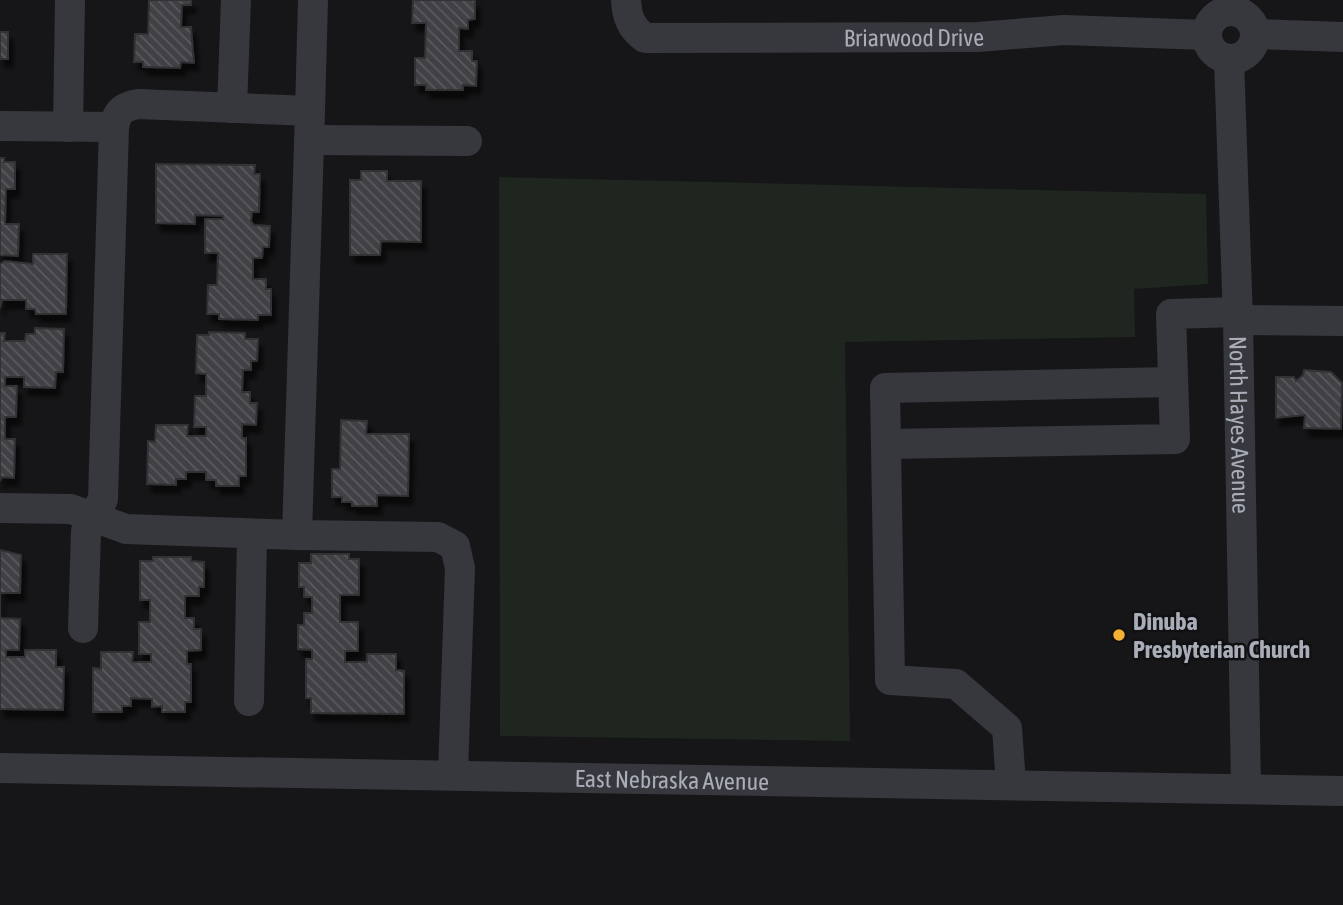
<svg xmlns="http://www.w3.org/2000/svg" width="1343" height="905" viewBox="0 0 1343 905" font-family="'Asap Condensed',sans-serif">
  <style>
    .grass { fill: #1e261f }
    .building { fill: url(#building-back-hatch); stroke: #303034; stroke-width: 2; filter: url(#shadow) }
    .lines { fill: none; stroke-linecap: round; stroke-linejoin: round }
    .minor { stroke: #37383d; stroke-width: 30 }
    .poi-dot { fill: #f2b134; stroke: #111113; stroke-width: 2.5 }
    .labels { text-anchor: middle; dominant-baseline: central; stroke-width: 5; stroke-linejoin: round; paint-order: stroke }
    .street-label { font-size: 24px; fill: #a8adb8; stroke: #111113 }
    .poi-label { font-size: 24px; font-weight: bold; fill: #a8adb8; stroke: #111113; text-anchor: start }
  </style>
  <defs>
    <pattern id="building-back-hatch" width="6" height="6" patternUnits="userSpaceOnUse" patternTransform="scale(1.75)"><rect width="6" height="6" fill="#404145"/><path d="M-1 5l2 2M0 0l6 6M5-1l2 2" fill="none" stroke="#595a5e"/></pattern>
    <filter id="shadow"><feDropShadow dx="4.5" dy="8" stdDeviation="2" flood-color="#0009"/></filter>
  </defs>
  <rect width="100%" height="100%" fill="#161618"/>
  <path class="grass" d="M499,177L1206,194L1208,284L1134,289L1135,337L845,342L850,741L500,736Z"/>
  <path class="building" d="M149,0H191V5H182L181,27H191L194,63L181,62L180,68L143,67V62H134L135,34H148Z
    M413,0H475V19L468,20V29L459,28V51H472V61H477L476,86L463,85V90H426V85H415V58H425L426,23H412Z
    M0,32H8V59H0Z
    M0,158H4V162H15V189H6L5,224H19L18,256L0,255Z
    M156,164L255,165L254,174H260L259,212H252L251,221L254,225L270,226L269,247H263L262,258H253V279H266V289H271V315H258V320L219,319V314H207L208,285H217L218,253H205V219H223V216L195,215V224L156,223Z
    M361,171H387V181H421V242L381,241L380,255H350V180H361Z
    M33,254H67L66,314H36L35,309H26V300H2L0,308V264L5,261L33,264Z
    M35,328L64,329L63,372H56L55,388L24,387V377H5V386H17L16,417H5V439H15L14,478L1,477L0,481V333H5L4,341H25L26,334H35Z
    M209,332L245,333V339H258L257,361H251V370H243L242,392H250V403H257L256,425L242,424V438H246V476H239V486H216V480H206V472H186V479H176V485L147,484L148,441L155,442L156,425H188L187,436H206V427H194L195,396H206V374L196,373L197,335H209Z
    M1304,370L1331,372L1342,383L1341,429L1304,428L1305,415L1276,418V377H1294L1296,381L1303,375Z
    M341,420L367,421L366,434H409L408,496L377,495V506H352V502H342V497H332V469H340Z
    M0,550L21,555L20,593H0V618L20,619L19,650H6V657H25V650H56V667H64L63,710L0,709Z
    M311,554H349V559H359V595H340V622H358V651H345V662H367V654H396V670L404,671V714L311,713V698H306V659H312V650L298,649V625H304V613H312V597H304V587H299V563H311Z
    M153,557H191V561L204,562V587H199V596H185V618H194V629H201V650L187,651V664H191V702H185V712H162V706L152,707V699L131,698V706H122V712H93V668L101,669V652H133L132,662H151V654H139V622H150V600H140V561H153Z"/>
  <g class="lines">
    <g class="minor">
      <path id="s1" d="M626,0C627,17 631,28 645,38L978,37L1064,30L1207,35"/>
      <circle cx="1231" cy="35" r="24"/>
      <path d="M1256,34L1343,37"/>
      <path id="s2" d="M1229,59L1238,320L1246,788"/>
      <path d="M232,108L236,0"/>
      <path d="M310,111L313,0"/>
      <path d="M0,126L114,127C117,112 122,107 138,104L310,111L297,535L438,537L455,546L460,568L453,774"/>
      <path d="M68,127L70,0"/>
      <path d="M310,140L467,141"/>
      <path d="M1238,320L1343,321"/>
      <path d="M887,444L1175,439L1171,314L1236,312"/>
      <path d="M0,508L71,509L126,529L297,535"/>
      <path d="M83,628L86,531L103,499L114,127"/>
      <path d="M249,701L252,534"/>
      <path id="s3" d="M0,768L1343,791"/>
      <path d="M1011,784L1007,728L956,684L890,680L885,388L1173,382"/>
    </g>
  </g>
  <circle class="poi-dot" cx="1119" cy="635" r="7"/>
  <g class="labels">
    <g class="street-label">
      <text stroke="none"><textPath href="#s1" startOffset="313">Briarwood Drive</textPath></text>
      <text stroke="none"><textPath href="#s2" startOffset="366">North Hayes Avenue</textPath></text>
      <text stroke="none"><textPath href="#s3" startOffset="672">East Nebraska Avenue</textPath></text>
    </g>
    <g class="poi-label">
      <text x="1133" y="621">Dinuba<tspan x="1133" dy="28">Presbyterian Church</tspan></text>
    </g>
  </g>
</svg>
